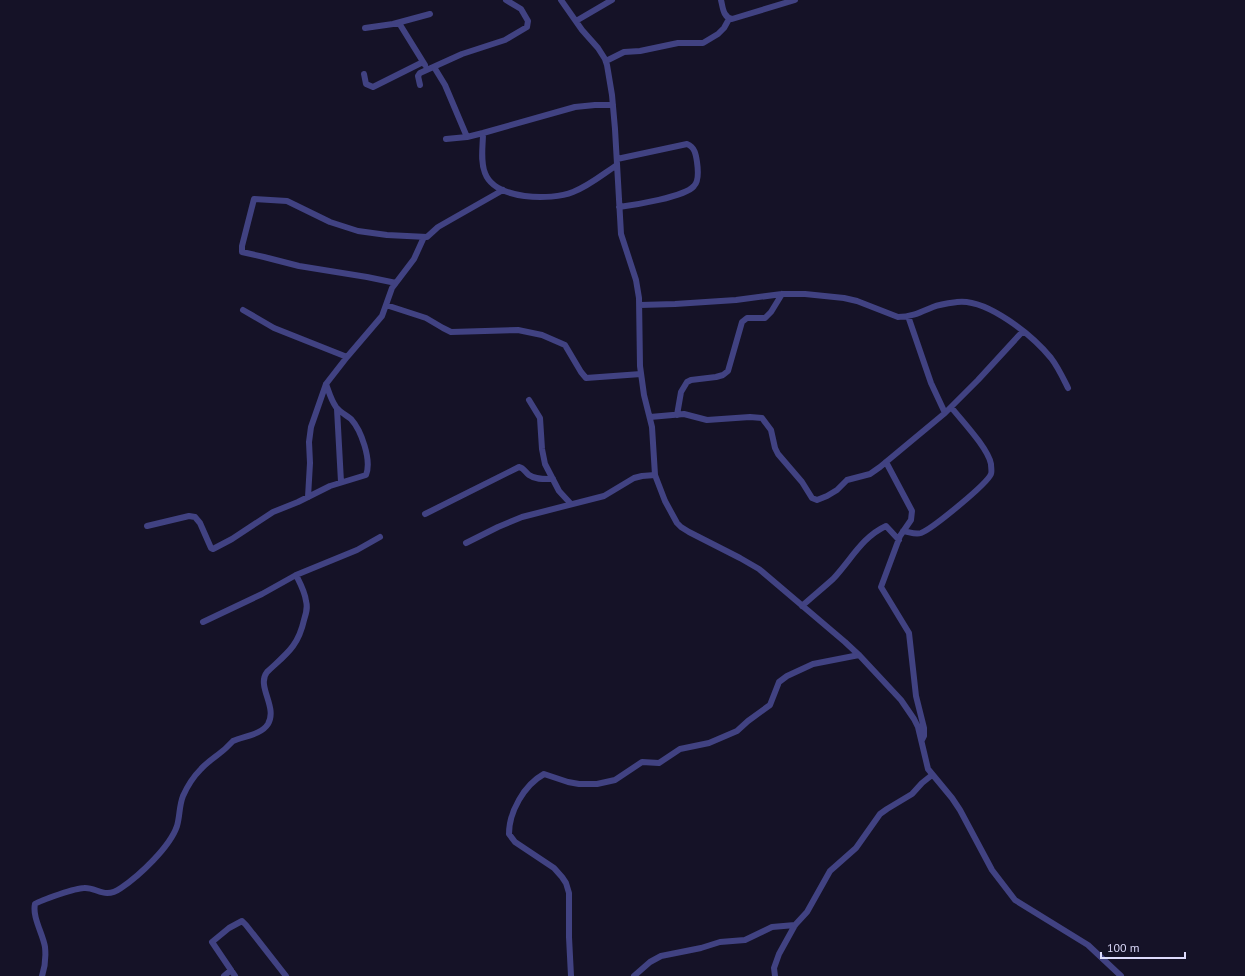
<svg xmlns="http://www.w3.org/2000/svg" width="1245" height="976" viewBox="0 0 1245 976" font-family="'PT Sans',sans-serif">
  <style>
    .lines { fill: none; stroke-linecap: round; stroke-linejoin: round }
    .minor { stroke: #414282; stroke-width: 6 }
  </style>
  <rect width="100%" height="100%" fill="#151227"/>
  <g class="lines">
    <path class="minor" d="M561,0L582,30L598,48L605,59L607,65L612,95L615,129L621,234L636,280L639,298L640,366L644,395L652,427L655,475L665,501L677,523L681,527L689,532L740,558L759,569L845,642L860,656L901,700L914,719L918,727L928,769L952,798L960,810L992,870L1015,900L1088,945L1121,976
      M721,0C723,8 723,17 732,19L795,0
      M576,21L612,0
      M399,23L425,65
      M365,28L393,24L430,14
      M606,61L624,52L640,51L678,43H703L718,34L724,28L729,19
      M434,67L445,85L467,137
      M364,74L366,84L373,87L423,62
      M420,85L418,76L420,73L462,54L505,40L527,27L528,21L521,9L506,0
      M483,133C483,146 480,161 485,173C495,200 551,201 573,192C589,186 603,174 617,165
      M446,139L467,137L483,133L575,107L595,105H613
      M617,159L687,144C695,147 696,155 697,162C698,169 699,181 694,186C685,197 634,205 619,207
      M396,283L367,277L299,266L264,257L242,252V246L254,199L287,201L330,222L358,231L387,235L427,237L438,227L452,219L503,190
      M386,305L426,318L443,328L451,332L518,330L542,335L565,345L581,372L586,378L641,374
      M640,305L675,304L736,300L782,294H805L844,298L857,301L898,317C912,317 921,312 933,307C940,304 949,303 957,302C987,298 1033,336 1051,358C1058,367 1063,378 1068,388
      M243,310L274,328L347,357
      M908,316L931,383L945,413
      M529,400L540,418L542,449L545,464L559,491L571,504
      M337,409L341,482
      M677,415L681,392L687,382L691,380L716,377L723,375L728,371L742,322L747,318H765L771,312L782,294
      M650,417L684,414L707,420L750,417L762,418L771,430L775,448L778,454L802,482L812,498L817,500L827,496L837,490L847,480L870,474L880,467L945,413L978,380L1023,331
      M886,462L912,511L911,520L900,536L881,587L909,633L916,696L924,728V736L922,740
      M308,497L310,463L309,442L311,427L326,384L347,357L382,316L392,288L414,259L424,237
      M425,514L519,467C524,468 525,472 529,475C536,480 545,479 553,479
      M147,526L189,516L195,517L200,523L211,548L213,549L232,539L273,512L298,502L330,486L366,475C372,460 361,430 351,419C346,415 340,412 336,407C331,400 329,392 326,384
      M903,531C910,532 915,535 921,533C932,529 987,484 991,474C992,472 991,467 991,464C988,448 962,421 951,407
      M466,543L498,527L522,517L604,496L634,478L642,476L655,475
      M802,606C812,597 823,588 833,579C851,560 862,537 886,526L899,540
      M203,622L262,594L296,575L357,550L380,537
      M42,976C45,967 46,957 45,947C43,934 32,917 35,904C41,900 76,888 84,888C97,887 104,900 121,888C139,876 170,847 177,826C180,816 179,806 183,796C187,787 194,776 201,769C209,760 219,755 227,747C229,745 231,743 233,741C244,736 261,735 268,724C278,707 256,686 267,672C286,654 298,647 304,620C306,614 308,608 306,601C305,592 300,583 296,575
      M224,976L231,970
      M235,976L212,942L229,928L242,921L246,925L286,976
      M571,976L569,937V893L566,883L562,877L554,868L515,842L509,834C509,812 524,785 544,774L568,782L579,784H597L615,780L642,762L659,763L680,749L709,743L737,731L748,721L770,705L779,682L787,676L813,664L859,655
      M634,976L650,962L661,956L701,948L720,942L745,940L772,927L795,925
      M775,976L774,968L779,954L795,925L807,912L830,871L856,848L880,814L887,809L912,794L922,783L932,775"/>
  </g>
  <path d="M1101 952v6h84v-6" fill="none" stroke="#dddbfc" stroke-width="2"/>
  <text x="1107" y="952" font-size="12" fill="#dddbfc" stroke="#151227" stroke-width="3" paint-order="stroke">100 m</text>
</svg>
